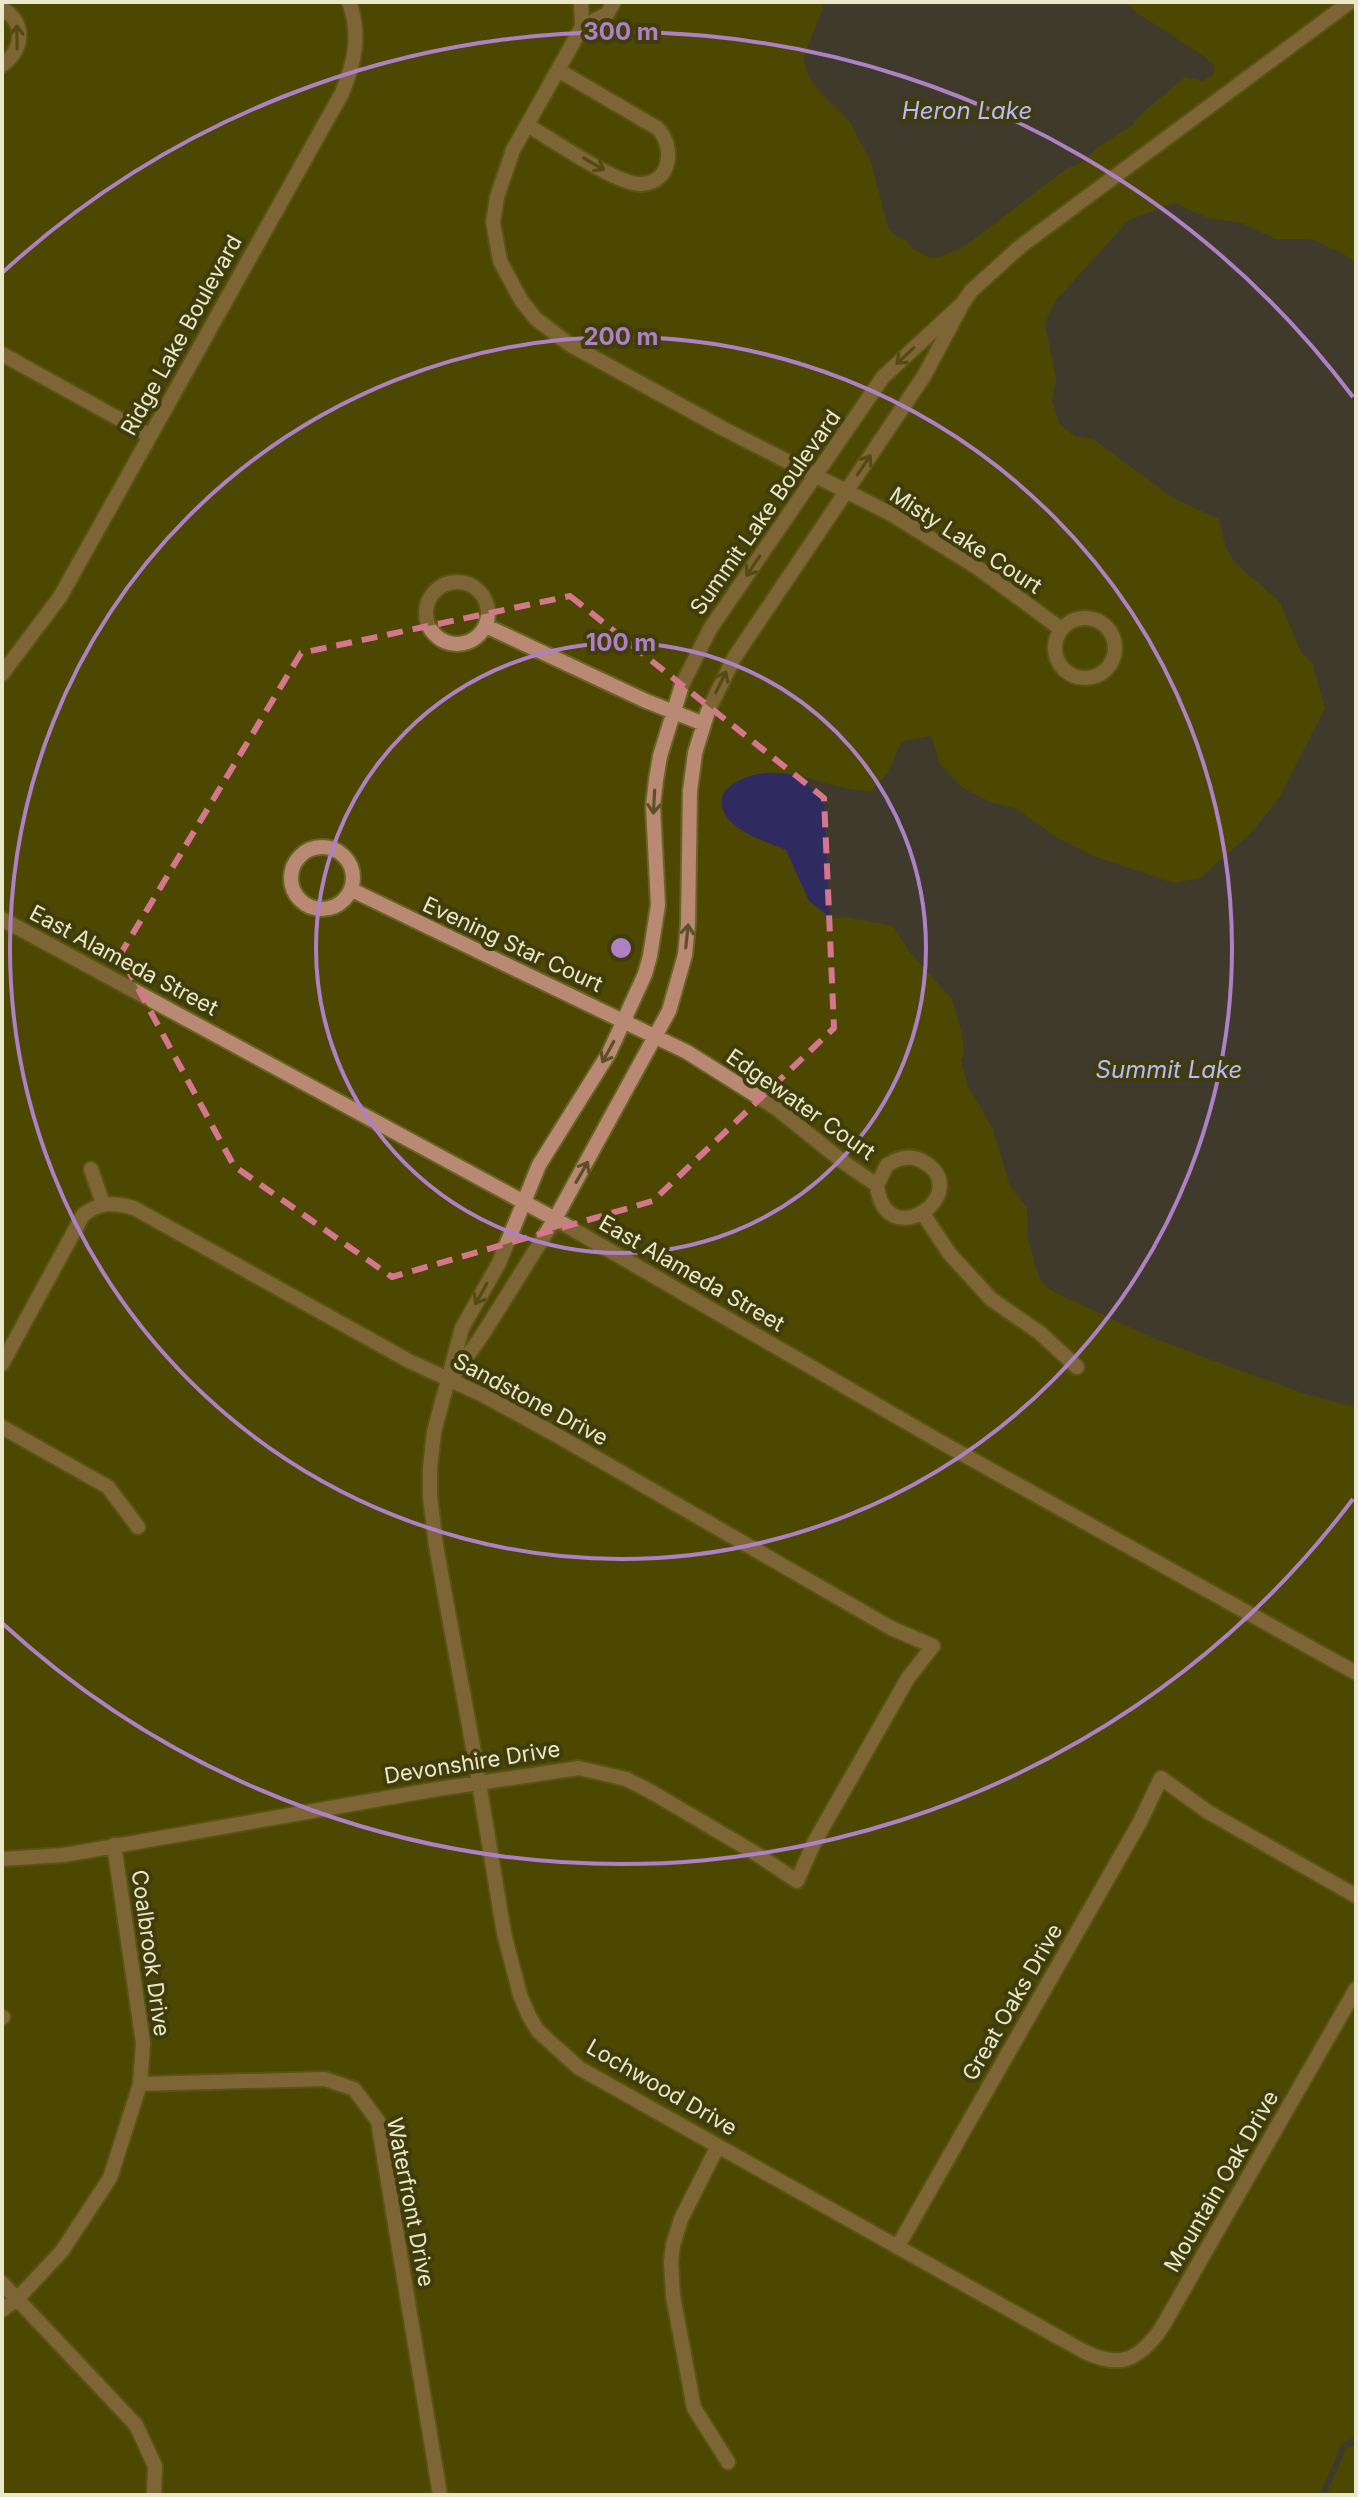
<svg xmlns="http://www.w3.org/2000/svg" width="1358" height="2497" viewBox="0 0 1358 2497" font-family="Inter,sans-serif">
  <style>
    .water { fill: #2f2a5f }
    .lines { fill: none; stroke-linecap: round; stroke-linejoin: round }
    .stream { stroke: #2f2a5f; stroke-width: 6 }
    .minor-casing { stroke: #696425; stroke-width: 18 }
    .minor { stroke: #b98973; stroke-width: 14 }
    .oneway { stroke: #5e4f26 }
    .marked { fill: none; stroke: #d4768c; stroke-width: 6; stroke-dasharray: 16 10; stroke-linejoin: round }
    .ring { fill: none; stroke: #ad81c4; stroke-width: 4 }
    .labels { text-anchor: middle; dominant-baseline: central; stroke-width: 8; stroke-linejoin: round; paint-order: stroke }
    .street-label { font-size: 22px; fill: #eae8c9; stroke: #403c0c }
    .water-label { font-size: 24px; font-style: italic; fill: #bab9fe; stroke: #403c0c }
    .centre { fill: #ad81c4; stroke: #403c0c; stroke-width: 4 }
    .ring-label { font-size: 24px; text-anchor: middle; font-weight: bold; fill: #ad81c4; stroke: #403c0c; stroke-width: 8; stroke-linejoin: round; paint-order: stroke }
  </style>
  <rect width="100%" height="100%" fill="#4d4701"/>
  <path class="water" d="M825,2H1126L1134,11L1205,57L1214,66V74L1203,81L1185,77L1140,115L1133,125L1098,147L1084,161L1066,169L976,238L957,250L942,256L930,258L913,249L907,241L895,235L888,227L871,162L850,122L819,91L809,77L804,60L807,48Z
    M1174,203L1208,218L1242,223L1275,239H1311L1343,254L1356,263V1407L1305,1394L1225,1365L1151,1337L1052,1291L1041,1281L1036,1267L1028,1238L1027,1208L1010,1186L993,1129L967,1084L961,1060L964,1054L962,1032L952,999L909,951L893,926L846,917L832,919L809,901L786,850C766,841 718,828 722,799C723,792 727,789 732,785C777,754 825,792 872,791L888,772L902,741L931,736L940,764L963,788L990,802L1015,808L1056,837L1091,855L1173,883L1200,878L1251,833L1280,797L1325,708L1312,662L1301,652L1280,602L1235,563L1226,548L1219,519L1173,498L1093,439L1075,436L1060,425L1052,401L1056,379L1045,323L1056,300L1129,220Z"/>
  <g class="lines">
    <path class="stream" d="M1323,2495L1344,2446L1352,2443L1356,2437"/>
    <defs>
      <path id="minor" d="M581,2L582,27L513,150L497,197L493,222L500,261L521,300L536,319L569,344L722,428L893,515L978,568L1061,629
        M2,9C27,22 23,51 2,65
        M582,27L607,14L614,2
        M527,125C550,138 618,186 642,184C672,182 675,145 657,128L558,70
        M963,303L883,377L710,629L682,685L660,756L656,780L653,806L658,905L650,956L645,974L609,1053L539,1165L499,1263L462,1328L434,1432L430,1468V1496L436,1546L473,1747L504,1933L520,1995L529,2016L538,2031L579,2068L1083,2351C1119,2369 1138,2361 1161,2329L1356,1989
        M2,354L150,436
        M426 613a31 31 0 1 1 62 0a31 31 0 1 1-62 0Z
        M1055 648a30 30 0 1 1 60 0a30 30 0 1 1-60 0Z
        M486,626L646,701L704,724
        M2,674L60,597L342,93C355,62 361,34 349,2
        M291 878a31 31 0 1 1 62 0a31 31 0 1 1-62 0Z
        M352,890L687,1052L776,1108L846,1164L877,1185C885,1258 978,1191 922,1161C910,1154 898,1158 887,1165L877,1185
        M2,919L555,1219L939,1441L1356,1673
        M91,1169L103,1204
        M924,1215L949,1253L991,1299L1040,1333L1077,1367
        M2,1364L83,1215C99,1202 115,1202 134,1208L409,1361L485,1396L558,1436L891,1628L933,1646L908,1678L815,1841L797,1881L755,1853L648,1790L626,1779L579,1768L438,1789L64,1855L2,1859
        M455,1373L481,1337L555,1219L669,1011L685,955L688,924L690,791L695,753L708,711L734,658L924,376L963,303L971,291L1021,246L1350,2
        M2,1427L108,1487L138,1527
        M2,2018L3,2017
        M140,2084L325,2079L354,2089L378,2121L440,2495
        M718,2146L681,2219L673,2245L671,2261L673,2296L694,2408L728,2462
        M898,2246L1140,1822L1161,1778L1208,1812L1356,1896
        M2,2283L136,2425L155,2466L154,2495
        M2,2310L18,2298L62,2251L110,2178L140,2084L143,2043L114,1845"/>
    </defs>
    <use href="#minor" class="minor-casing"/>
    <use href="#minor" class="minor"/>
  </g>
  <defs><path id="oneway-shaft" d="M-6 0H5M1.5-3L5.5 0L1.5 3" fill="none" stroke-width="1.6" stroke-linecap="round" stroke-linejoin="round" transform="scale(2)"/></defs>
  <g class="oneway">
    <use href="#oneway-shaft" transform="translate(17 37) rotate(-91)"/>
    <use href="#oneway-shaft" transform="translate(594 164) rotate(30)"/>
    <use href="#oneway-shaft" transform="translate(905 356) rotate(137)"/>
    <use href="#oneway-shaft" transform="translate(864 465) rotate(-56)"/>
    <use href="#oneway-shaft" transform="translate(753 566) rotate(124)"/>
    <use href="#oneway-shaft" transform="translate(721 682) rotate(-64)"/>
    <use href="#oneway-shaft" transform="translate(654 802) rotate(93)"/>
    <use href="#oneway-shaft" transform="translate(687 936) rotate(-84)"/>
    <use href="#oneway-shaft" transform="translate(608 1052) rotate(119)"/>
    <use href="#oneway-shaft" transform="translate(582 1172) rotate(-60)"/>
    <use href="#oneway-shaft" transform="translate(481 1294) rotate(119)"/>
  </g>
  <path d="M0 0H1358V2497H0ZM570,596L824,798L834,1028L653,1201L392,1277L234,1166L120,955L301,653Z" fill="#4d4701" fill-opacity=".55" fill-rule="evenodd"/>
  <path class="marked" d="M570,596L824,798L834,1028L653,1201L392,1277L234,1166L120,955L301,653Z"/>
  <g class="ring">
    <circle cx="621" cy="948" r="305"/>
    <circle cx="621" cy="948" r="611"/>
    <path d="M1353 1499A916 916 0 0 1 2 1623M2 273A916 916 0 0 1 1353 397"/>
  </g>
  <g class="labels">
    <g class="street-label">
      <text transform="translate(181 335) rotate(-61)">Ridge Lake Boulevard</text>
      <text transform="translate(765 512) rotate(-55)">Summit Lake Boulevard</text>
      <text transform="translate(966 540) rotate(33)">Misty Lake Court</text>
      <text transform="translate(513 944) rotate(25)">Evening Star Court</text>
      <text transform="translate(124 960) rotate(28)">East Alameda Street</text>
      <text transform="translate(801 1104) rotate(35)">Edgewater Court</text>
      <text transform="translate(692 1273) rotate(30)">East Alameda Street</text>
      <text transform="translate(531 1399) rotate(28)">Sandstone Drive</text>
      <text transform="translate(472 1762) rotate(-9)">Devonshire Drive</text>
      <text transform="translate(151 1953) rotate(82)">Coalbrook Drive</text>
      <text transform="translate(1012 2002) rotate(-60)">Great Oaks Drive</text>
      <text transform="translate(662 2087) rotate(30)">Lochwood Drive</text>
      <text transform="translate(1221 2181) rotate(-60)">Mountain Oak Drive</text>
      <text transform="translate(411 2202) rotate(79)">Waterfront Drive</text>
    </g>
    <g class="water-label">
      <text x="967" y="110">Heron Lake</text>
      <text x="1169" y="1069">Summit Lake</text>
    </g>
  </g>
  <circle cx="621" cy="948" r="12" class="centre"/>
  <g class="ring-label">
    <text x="621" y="40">300 m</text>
    <text x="621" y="345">200 m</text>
    <text x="621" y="651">100 m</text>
  </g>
  <rect width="1358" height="2497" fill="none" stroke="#eae8c9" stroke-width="8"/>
</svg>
